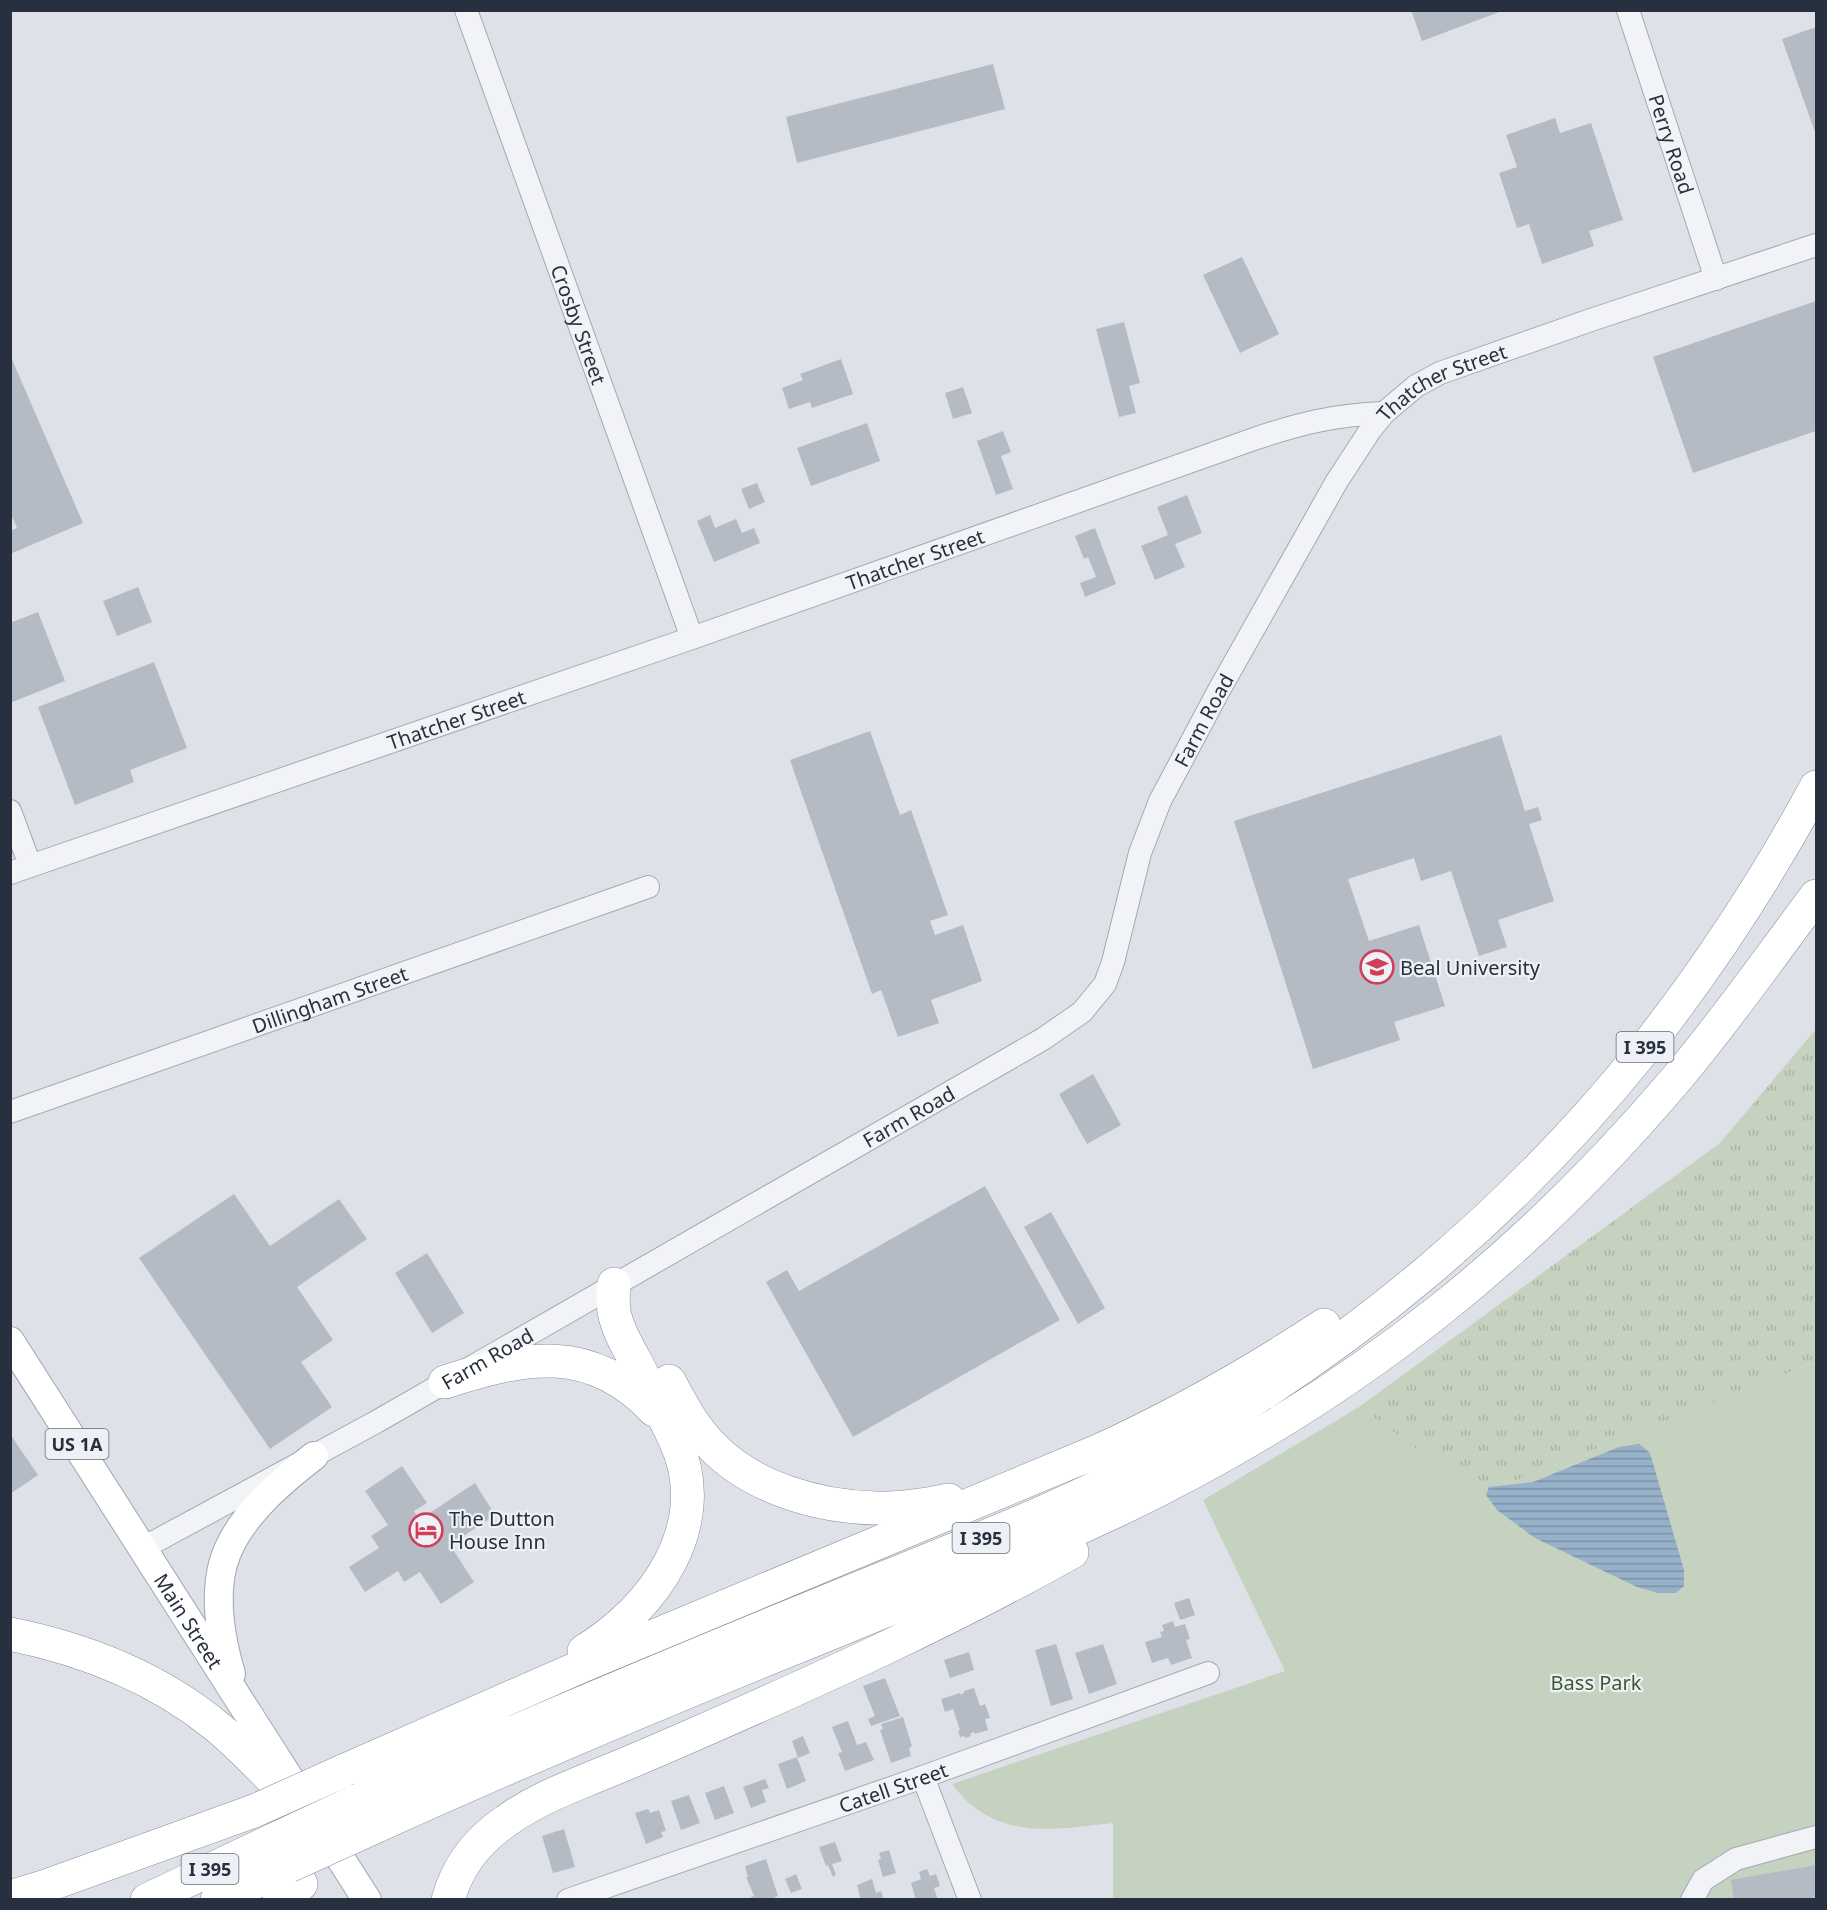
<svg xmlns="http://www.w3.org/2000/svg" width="1827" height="1910" viewBox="0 0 1827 1910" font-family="'Noto Sans',sans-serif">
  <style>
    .grass { fill: url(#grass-tufts) }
    .park { fill: #c4d2bf }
    .water { fill: url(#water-rules) }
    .building { fill: #b5bbc5 }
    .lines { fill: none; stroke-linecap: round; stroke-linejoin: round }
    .minor-casing { stroke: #a3a9b2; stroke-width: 24 }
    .major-casing { stroke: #9da7b4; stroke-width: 30 }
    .highway-casing { stroke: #85909f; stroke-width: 34 }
    .minor { stroke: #f1f3f6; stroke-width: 22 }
    .major { stroke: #fff; stroke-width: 28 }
    .highway { stroke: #fff; stroke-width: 33 }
    .highway-bridge-casing { stroke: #85909f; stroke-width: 34; stroke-linecap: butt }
    .highway-bridge { stroke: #fff; stroke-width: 33 }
    .labels { text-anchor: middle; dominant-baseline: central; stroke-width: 4.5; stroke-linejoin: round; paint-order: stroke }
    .shield { fill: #edf1f6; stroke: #626a76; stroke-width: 1.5 }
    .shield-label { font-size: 18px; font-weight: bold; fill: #27303f }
    .street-label { font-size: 20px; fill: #27303f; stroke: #edf1f6 }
    .poi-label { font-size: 20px; fill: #27303f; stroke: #edf1f6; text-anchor: start }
    .park-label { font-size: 20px; fill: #3c5b33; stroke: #edf1f6 }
  </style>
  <defs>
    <pattern id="grass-tufts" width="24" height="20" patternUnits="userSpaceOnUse" patternTransform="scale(1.5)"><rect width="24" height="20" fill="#c4d2bf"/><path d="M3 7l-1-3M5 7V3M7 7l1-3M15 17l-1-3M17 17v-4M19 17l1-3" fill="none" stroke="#a8b5a5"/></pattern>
    <pattern id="water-rules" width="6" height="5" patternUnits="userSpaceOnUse" patternTransform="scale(1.5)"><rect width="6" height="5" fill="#97b1ca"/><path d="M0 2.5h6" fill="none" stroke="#7b90a5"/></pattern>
  </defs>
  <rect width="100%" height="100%" fill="#dee2e8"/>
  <path class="grass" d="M1816,1029V1362L1479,1495L1359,1407L1720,1143Z"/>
  <path class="park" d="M1816,1362V1899H1113V1823C1052,1830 994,1841 952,1784L1285,1671L1203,1500L1359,1407L1479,1495Z"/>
  <path class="water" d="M1639,1444L1650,1453L1684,1570V1586L1676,1593H1658L1637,1587L1535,1538L1497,1510L1486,1495L1489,1487L1533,1482L1619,1447Z"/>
  <path class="building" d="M1411,10H1502V11L1422,41Z
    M1816,27V135L1782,39Z
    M993,64L1005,109L797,163L786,117Z
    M1555,118L1560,133L1591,123L1623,220L1589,231L1594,246L1542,264L1529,224L1517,228L1499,173L1517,167L1506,135Z
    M1242,257L1279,334L1240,353L1203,275Z
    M1816,301V431L1693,473L1653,357Z
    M1124,322L1140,383L1129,386L1136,413L1119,417L1096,329Z
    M10,355L83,523L10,554V531L17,528L10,512Z
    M841,359L853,394L812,408L810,402L789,409L782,388L803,380L800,374Z
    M963,387L972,413L953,419L945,393Z
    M867,423L880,461L811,486L797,448Z
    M1003,431L1011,452L1001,456L1013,489L996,495L977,441Z
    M757,483L765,502L749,509L741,489Z
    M1187,495L1202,533L1175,544L1185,567L1155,580L1141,546L1168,535L1157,507Z
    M710,515L715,528L736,519L742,533L754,528L760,543L714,562L697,521Z
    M1095,528L1116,584L1085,597L1080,583L1096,577L1088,557L1084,559L1075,536Z
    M138,587L152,622L117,636L103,601Z
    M38,612L65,681L10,703V623Z
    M154,662L187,748L130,770L134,782L75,805L38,707Z
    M870,731L900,815L911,810L948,915L930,921L935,935L963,925L982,981L931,1000L939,1023L898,1037L881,990L872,994L790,760Z
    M1501,735L1525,811L1538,807L1542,820L1529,824L1554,901L1498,920L1507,947L1479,956L1451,871L1421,881L1414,858L1348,879L1369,941L1419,925L1445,1006L1394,1022L1400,1040L1313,1069L1234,821Z
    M1093,1074L1121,1125L1087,1144L1059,1094Z
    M985,1186L1060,1320L853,1437L766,1282L787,1270L799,1291Z
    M234,1194L270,1246L339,1199L367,1239L297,1287L333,1340L301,1362L332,1407L270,1449L139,1258Z
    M1051,1212L1105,1308L1078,1324L1024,1227Z
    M427,1253L464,1313L432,1333L395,1273Z
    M10,1434L38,1475L10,1494Z
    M402,1466L427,1503L414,1511L419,1520L475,1483L495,1515L450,1545L474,1582L441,1604L420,1572L404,1582L398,1571L365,1592L349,1567L379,1548L371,1536L388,1525L365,1491Z
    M1189,1598L1195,1615L1180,1620L1174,1603Z
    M1173,1621L1175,1627L1185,1624L1190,1639L1186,1640L1192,1658L1171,1665L1168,1658L1152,1663L1145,1642L1162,1637L1160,1632L1164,1631L1162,1625Z
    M1056,1644L1073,1699L1051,1706L1035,1650Z
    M1103,1644L1117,1684L1089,1694L1075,1653Z
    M969,1652L974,1670L950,1678L944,1660Z
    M885,1678L900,1716L871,1726L868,1719L875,1716L863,1686Z
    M974,1688L980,1706L985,1704L990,1718L985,1719L988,1730L975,1734L974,1732L970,1734L971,1736L965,1738L964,1736L960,1737L958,1731L960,1730L953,1709L945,1712L941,1699L960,1693L961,1695L964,1693V1691Z
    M903,1717L912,1746L909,1748L911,1756L891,1763L880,1730L883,1729L881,1724Z
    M848,1721L857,1745L866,1742L874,1760L845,1771L838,1753L842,1752L832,1727Z
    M803,1736L810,1753L798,1758L792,1741Z
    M797,1757L806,1781L787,1789L778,1764Z
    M765,1779L769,1788L762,1790L766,1802L751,1808L743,1787Z
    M724,1786L734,1813L715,1820L705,1793Z
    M689,1795L700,1823L681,1830L671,1801Z
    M648,1809L650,1813L659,1810L666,1831L661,1832L663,1837L646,1844L635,1813Z
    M564,1829L575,1867L553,1873L542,1836Z
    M835,1842L842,1861L832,1864L836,1875L833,1877L828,1865L826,1866L819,1847Z
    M889,1850L896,1873L883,1877L878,1860L881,1859L879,1853Z
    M766,1859L778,1896L768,1900H744L754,1896L746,1877H748L745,1866Z
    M1816,1865V1900H1734L1731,1880Z
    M927,1869L930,1876L936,1874L940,1886L934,1888L938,1900H916L911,1883L921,1879L919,1872Z
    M796,1874L802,1889L791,1893L785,1879Z
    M872,1879L876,1893L881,1891L884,1900H861L857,1885Z"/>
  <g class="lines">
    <defs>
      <g id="minor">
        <path id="s1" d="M466,10L692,638"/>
        <path id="s2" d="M1628,10L1716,279"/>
        <path d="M10,811L30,865"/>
        <path id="s3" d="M10,873L692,638L1254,439C1301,423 1335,415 1384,413"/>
        <path id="s4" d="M10,1112L648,887"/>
        <path id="s5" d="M143,1548L376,1422L1043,1039L1082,1012L1105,984L1113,962L1140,853L1160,801L1218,692L1337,481L1371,429L1384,413L1416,386L1440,373L1588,321L1816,245"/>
        <path d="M923,1777L970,1900"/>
        <path id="s6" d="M568,1900L923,1777L1208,1673"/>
        <path d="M1692,1900L1703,1880L1736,1859L1816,1837"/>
      </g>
      <g id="major">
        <path id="s7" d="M10,1341L367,1900"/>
        <path d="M231,1674C221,1640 214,1598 223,1564C235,1520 280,1482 314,1456"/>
      </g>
      <path id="highway" d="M669,1381C681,1403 693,1427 712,1446C752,1488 819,1507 876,1508C901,1509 925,1505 949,1500
        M445,1382C524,1356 591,1343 654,1410
        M10,1634C84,1649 157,1678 215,1725C248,1752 277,1785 307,1815
        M584,1651C655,1608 714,1524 675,1440C663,1414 649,1388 636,1362C627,1346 618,1330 614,1312C613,1303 613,1294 614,1284
        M343,1771L582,1666L1098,1451C1177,1415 1251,1373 1324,1325
        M361,1799C522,1727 685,1659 849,1592C959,1547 1072,1505 1175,1447C1355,1345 1517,1209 1646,1047C1710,965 1767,878 1816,787
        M377,1826C516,1763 656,1704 797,1647C905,1603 1014,1559 1120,1509C1233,1455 1342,1388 1440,1310C1527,1241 1606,1162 1678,1077C1727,1019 1770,957 1816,896
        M10,1897L46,1886L254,1811
        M147,1900L273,1840
        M217,1900L289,1866
        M279,1900L301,1884
        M448,1900C457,1867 478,1840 506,1821C532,1802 562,1790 591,1778C626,1764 661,1749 695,1734C823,1678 951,1620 1072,1552"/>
    </defs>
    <use href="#minor" class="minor-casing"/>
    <use href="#major" class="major-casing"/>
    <use href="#highway" class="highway-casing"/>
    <use href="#minor" class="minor"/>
    <use href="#major" class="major"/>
    <use href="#highway" class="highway"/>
    <defs>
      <path id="highway-bridge" d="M254,1811L343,1771
        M273,1840L361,1799
        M289,1866L377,1826"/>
    </defs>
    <use href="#highway-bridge" class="highway-bridge-casing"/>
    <use href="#highway-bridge" class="highway-bridge"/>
  </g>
  <defs>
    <symbol id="university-ring" viewBox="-11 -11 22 22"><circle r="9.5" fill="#edf1f6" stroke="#d23e59" stroke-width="1.5"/><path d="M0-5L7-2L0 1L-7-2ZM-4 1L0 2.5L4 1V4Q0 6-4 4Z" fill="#d23e59"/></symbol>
    <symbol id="hotel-ring" viewBox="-11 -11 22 22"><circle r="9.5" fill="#edf1f6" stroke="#d23e59" stroke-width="1.5"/><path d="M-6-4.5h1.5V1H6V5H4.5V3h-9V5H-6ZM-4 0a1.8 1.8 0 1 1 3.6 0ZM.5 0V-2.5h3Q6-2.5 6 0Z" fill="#d23e59"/></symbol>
  </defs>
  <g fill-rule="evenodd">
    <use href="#university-ring" x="1358" y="948" width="38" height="38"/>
    <use href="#hotel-ring" x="407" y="1511" width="38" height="38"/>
  </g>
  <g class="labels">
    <g class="shield">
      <rect x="1616.5" y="1032" width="57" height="30" rx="4.5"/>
      <rect x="45.5" y="1429" width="63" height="30" rx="4.5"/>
      <rect x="952.5" y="1523" width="57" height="30" rx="4.5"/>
      <rect x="181.5" y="1854" width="57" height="30" rx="4.5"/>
    </g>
    <g class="shield-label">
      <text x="1645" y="1047">I 395</text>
      <text x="77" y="1444">US 1A</text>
      <text x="981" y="1538">I 395</text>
      <text x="210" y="1869">I 395</text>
    </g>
    <g class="street-label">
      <text stroke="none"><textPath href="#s2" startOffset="141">Perry Road</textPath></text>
      <text stroke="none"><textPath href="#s1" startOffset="334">Crosby Street</textPath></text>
      <text stroke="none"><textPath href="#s5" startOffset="1824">Thatcher Street</textPath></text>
      <text stroke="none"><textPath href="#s3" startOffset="958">Thatcher Street</textPath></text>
      <text stroke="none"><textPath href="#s3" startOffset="472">Thatcher Street</textPath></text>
      <text stroke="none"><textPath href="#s5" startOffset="1401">Farm Road</textPath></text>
      <text stroke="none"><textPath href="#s4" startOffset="339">Dillingham Street</textPath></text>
      <text stroke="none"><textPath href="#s5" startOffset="879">Farm Road</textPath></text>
      <text stroke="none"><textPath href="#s5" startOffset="393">Farm Road</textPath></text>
      <text stroke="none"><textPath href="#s7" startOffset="332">Main Street</textPath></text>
      <text stroke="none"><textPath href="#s6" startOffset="344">Catell Street</textPath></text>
    </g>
    <g class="poi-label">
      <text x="1400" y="967">Beal University</text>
      <text x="449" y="1518">The Dutton<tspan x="449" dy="23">House Inn</tspan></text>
    </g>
    <g class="park-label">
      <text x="1596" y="1682">Bass Park</text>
    </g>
  </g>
  <rect width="1827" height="1910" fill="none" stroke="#27303f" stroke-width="24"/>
</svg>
